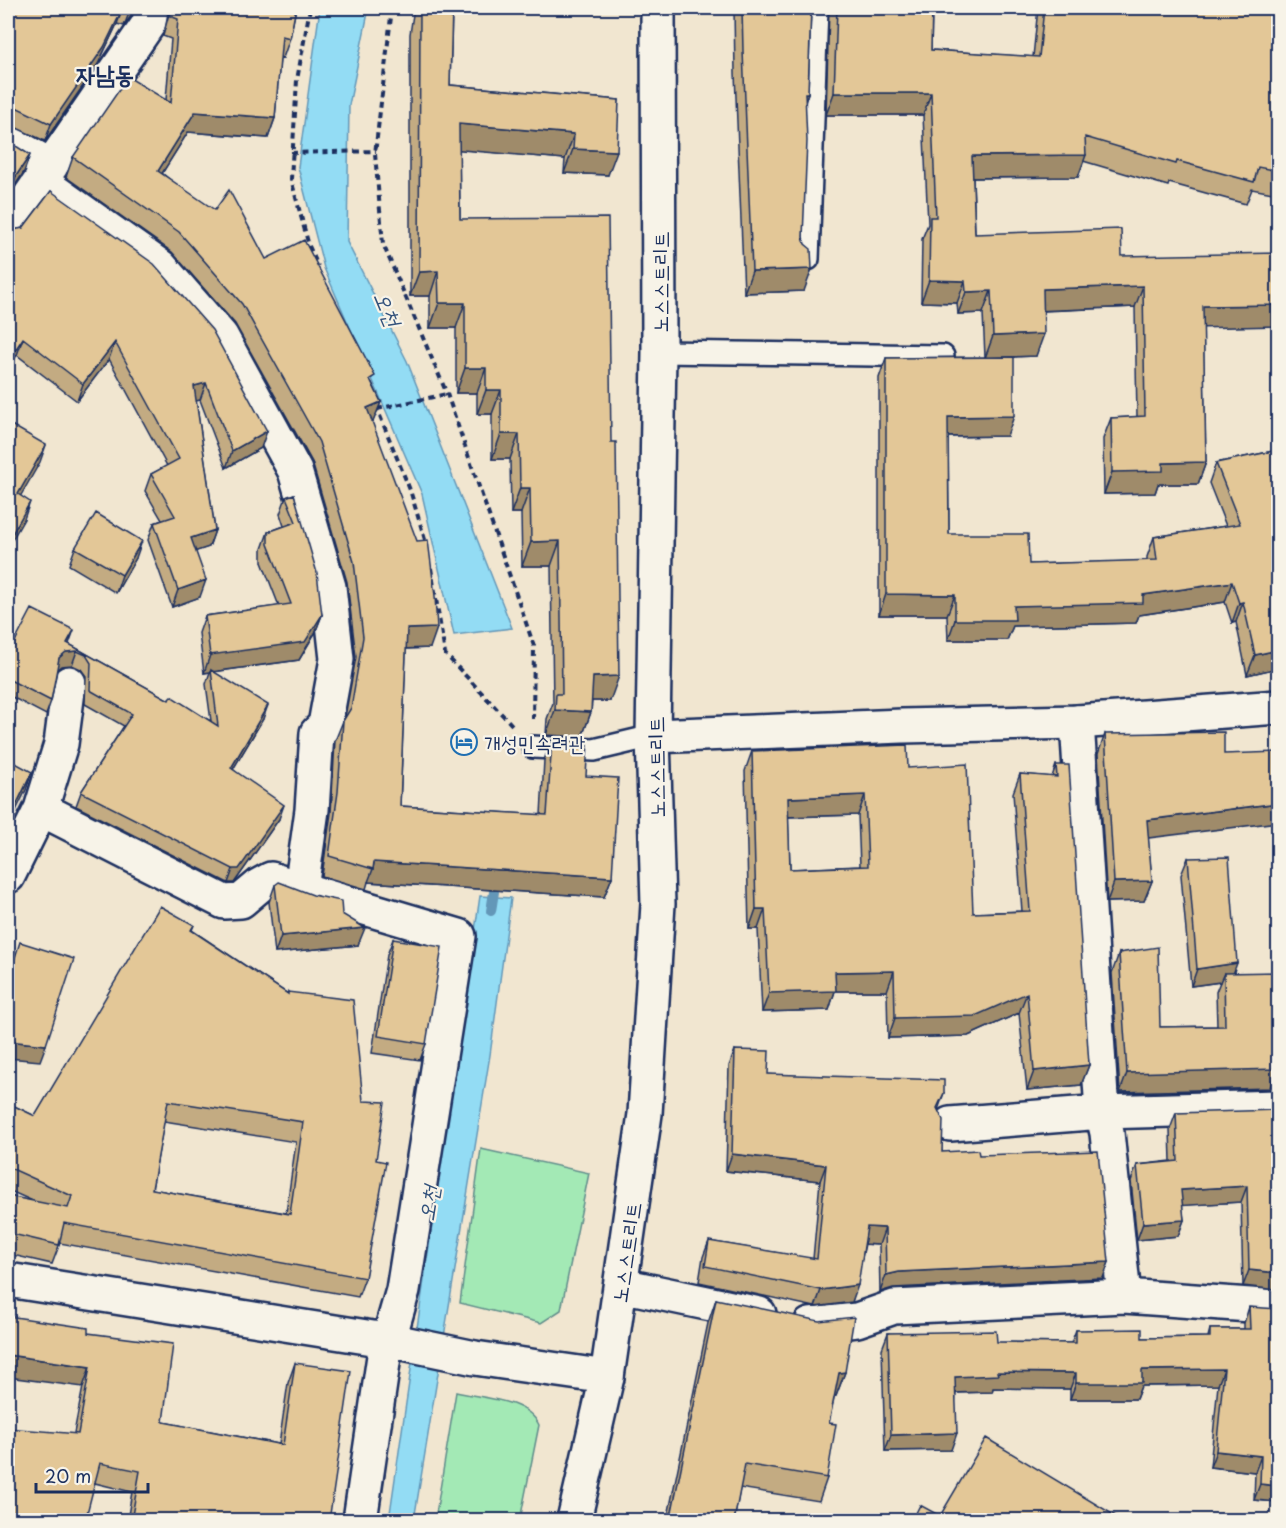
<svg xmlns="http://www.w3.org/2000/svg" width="1286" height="1528" viewBox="0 0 1286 1528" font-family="'Playpen Sans','Poor Story',sans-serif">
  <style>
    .green { fill: #a3e9b5; stroke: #5f8c8a; stroke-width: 1.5 }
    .water { fill: #93dcf4; stroke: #6397b8; stroke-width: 1.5 }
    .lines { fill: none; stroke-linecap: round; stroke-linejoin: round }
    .stream { stroke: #6397b8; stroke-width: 10 }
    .lane-casing { stroke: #1b2f5e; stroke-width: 26 }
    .street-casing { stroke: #1b2f5e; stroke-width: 38 }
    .secondary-casing { stroke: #1b2f5e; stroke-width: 38 }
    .path { stroke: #1b2f5e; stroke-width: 4; stroke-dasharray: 6 4.5; stroke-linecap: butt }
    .lane { stroke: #f7f3e8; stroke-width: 21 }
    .street { stroke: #f7f3e8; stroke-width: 33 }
    .secondary { stroke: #f7f3e8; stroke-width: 33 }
    .wall { fill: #c3ab82; stroke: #1b2f5e; stroke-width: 1.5; fill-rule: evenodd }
    .shaded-wall { fill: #9f8b6a; stroke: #1b2f5e; stroke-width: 1.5 }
    .building { fill: #e3c797; stroke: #1b2f5e; stroke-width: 1.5; fill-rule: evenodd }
    .labels { text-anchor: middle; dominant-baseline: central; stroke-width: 4.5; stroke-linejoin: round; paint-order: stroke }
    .street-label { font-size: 21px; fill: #1b2f5e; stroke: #f7f3e8 }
    .poi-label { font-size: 21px; fill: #1b2f5e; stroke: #f7f3e8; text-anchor: start }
    .water-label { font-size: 22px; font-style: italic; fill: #33527c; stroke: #f7f3e8 }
    .quarter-label { font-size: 24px; font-weight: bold; fill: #1b2f5e; stroke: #f7f3e8 }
  </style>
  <rect width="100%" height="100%" fill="#f1e6d0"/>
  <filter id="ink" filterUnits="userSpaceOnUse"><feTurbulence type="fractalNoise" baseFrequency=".0167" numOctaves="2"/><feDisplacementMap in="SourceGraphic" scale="12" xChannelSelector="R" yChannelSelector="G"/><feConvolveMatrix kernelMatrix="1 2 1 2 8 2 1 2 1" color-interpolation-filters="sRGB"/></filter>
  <g filter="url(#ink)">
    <path class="green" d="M481,1149L589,1173L561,1310L541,1323L460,1303Z
      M456,1392C482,1398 527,1399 539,1425L520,1520H435Z"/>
    <path class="water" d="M320,8H369L349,105L347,242L407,361L512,628L454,635L422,494L324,268L298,167Z
      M480,896L511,898L490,1055L414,1520H389Z"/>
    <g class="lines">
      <path class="stream" d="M491,911L494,892"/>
      <defs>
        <path id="lane" d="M808,259L817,8
          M659,352L943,356
          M533,747L594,750L653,736"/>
        <path id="street" d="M8,142L51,166
          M40,181L161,267L221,336L295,471L329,587L337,659L325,725L317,733L312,810L301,889L459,936L403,1290L384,1356L360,1520
          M8,228L149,23L151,8
          M1077,722L1102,1112L1107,1133L1124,1296
          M41,809L224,902L241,901L260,885L271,879L301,889
          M8,876L41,809L61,744L69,683
          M950,1124L1102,1112L1278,1107
          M8,1280L398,1342L475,1358L607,1377
          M621,1285L759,1314
          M810,1325L857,1320L894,1307L1124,1296L1278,1307"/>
        <path id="secondary" d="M653,736L902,726L1077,722L1278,707
          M574,1520L607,1377L645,1114L658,904L653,736L659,352L658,8"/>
      </defs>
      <use href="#lane" class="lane-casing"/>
      <use href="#street" class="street-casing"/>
      <use href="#secondary" class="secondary-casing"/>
      <path class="path" d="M310,8L297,80L291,179L309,246L318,266
        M392,8L375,154L383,244L447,394L534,646L533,719
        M291,153L376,151
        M376,406L410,490L426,543
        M377,409L447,394
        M431,568L445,654L514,727"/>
      <use href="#lane" class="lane"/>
      <use href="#street" class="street"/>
      <use href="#secondary" class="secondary"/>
    </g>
    <path class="wall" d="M8,8H134L131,16L124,26L117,24L98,64L45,141L8,124Z
      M169,8H296L290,38L283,58L280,57L275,118L268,138L188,132L162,173L266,259L372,383L381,402L372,423L430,648L406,649L400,806L541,815L544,760L552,740L586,776L612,877L604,897L368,882L366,889L322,876L331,813L335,741L343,721L345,717L356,657L347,582L312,462L235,324L172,252L66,177L73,157L166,100L171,39L163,36L170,10Z
      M414,8H452L450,85L619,100L608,175L564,173L565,159L459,149L460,219L610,701H592L591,712L582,737L546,735L547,719L553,703L551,566H522L521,513H511L510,459H492V414H477V393H456V328H430V296H410V34Z
      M734,8H811L808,93L805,103L803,237L804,291L744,293L735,73Z
      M829,8H932L931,50L1033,57L1038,8H1278V194L1252,189L1246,204L1169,183L1168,186L1083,161L1078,177L973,178L975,234L1122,256L1203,328L1206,462L1198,484H1158L1155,493L1104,494L1103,439L1111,418L1137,417L1135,307L1044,311L1036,356L1007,357V436L948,437L949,534L1029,564L1147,561V557L1154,537L1226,526L1209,483L1216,463L1278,450V668L1247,675L1236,622L1232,623L1225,602L1139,615L1136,623L1013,626L1007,640H948L947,615H879V378L886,358L985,357L983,313L958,314L957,303L921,302L922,239L928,224L923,115H826Z
      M51,191L261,448L226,468L200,400H196L215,530L209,547L196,551L200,597L172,607L148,540L154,523L162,520L145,491L151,474L167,466L109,359L77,401L17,355L13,230L23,228Z
      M294,494L322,615L315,633L299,660L213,672L263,719L233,769L279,819L234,883H228L76,806L81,792L124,726L85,704L86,676L81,669L72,665L61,666L57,670L51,701L46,715L8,695V655L69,644L169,700L211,721L206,684L210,672L204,673L199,633L205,616L279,606L262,562V549L268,532L284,526L280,514L286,497Z
      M75,548L136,558L116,593L69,565Z
      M1105,734L1148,838L1152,881L1144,901L1107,902L1098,754Z
      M752,751L908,768L973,913L1022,911L1013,793L1020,774L1052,777L1056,765L1089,1065L1081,1085L1027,1090L1019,1013L968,1036L888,1038L887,991H835L829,1010L762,1012L758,929H749L745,771ZM858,815L860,866L790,869L788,817Z
      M1188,858L1234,972L1273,1078L1270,1088L1120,1092L1112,973L1119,953L1160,1027L1217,1026L1216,992L1220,982L1191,986L1181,875Z
      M275,885L342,914L358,945L275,953L269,902Z
      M194,925L192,930L288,994V992L363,1101L376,1160L365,1278L358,1297L60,1243L52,1264L8,1254V1196L35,1202L8,1190V1103L35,1116ZM164,1121L296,1142L286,1213L152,1189Z
      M393,939L426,1044L420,1060L372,1053L387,955Z
      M735,1050L768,1074L944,1093L938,1110L942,1152L979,1155L1109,1262L1103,1278L893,1288L880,1292L879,1245L865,1244L852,1302L815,1307L699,1282L703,1257L709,1241L813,1259L820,1181L726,1171L729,1066Z
      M1176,1113L1278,1127V1290L1243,1286L1241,1202L1182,1205L1184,1220L1178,1236L1137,1240L1131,1181L1137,1165L1171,1161L1170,1129Z
      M716,1299L845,1372L836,1396H834L829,1423L827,1478L819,1501L740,1488L734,1521H667L708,1323Z
      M1249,1307L1278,1502L1254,1500L1255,1472L1210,1467L1218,1385L1141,1386L1136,1399H1070V1389L993,1388L992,1392L956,1393L951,1450L885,1451L882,1349L888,1333L997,1342L1071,1343L1076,1330L1142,1338L1208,1337L1210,1329H1244V1323Z
      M88,1333L163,1422L279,1444L288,1383L295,1363L329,1521H127L132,1492L95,1483L74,1433L83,1387Z"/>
    <path class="shaded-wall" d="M123,8L117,24L98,64L45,141L51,124Z
      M131,8H134L131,16L124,26Z
      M556,8H601L600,11H555Z
      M805,93H808L800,115Z
      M834,93H931L923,115H826Z
      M14,106L8,123V124V108Z
      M195,112L275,118L268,138L188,132L151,191L158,171Z
      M459,124L574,134L565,159L450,149Z
      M573,149L617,151L608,175L564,173Z
      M30,155L24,172L8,196V188Z
      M1086,155L1078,177L964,178L972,156Z
      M812,269L804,291L744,293L752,271Z
      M438,271L430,296H410L419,272Z
      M929,280L965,281L957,303L921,302Z
      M1143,286L1135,307L1035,311L1043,289Z
      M991,291L983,313L958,314L966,292Z
      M439,303H465L456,328H430Z
      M1278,305V326L1195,328L1203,306Z
      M1044,334L1036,356L985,358L993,336Z
      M23,338L17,355L8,369V361Z
      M115,342L109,359L77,401L83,384Z
      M465,368H486L477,393H456Z
      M206,383L200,400L188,403L194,386Z
      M486,390H501L492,414H477Z
      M381,402L373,422L360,428L367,408Z
      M1014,416L1007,436L940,437L948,417Z
      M267,431L261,448L226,468L232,451Z
      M501,434H519L510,459H492Z
      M46,445L40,462L12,511L18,494Z
      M1206,462L1198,484H1158L1155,493L1104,494L1112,472L1163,463Z
      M520,488H530L521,513H511Z
      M30,502L24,519L8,547V541Z
      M215,530L209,547L185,555L191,538Z
      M142,541L136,558L116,593L122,575Z
      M560,541L551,566H522L531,542Z
      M206,580L200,597L172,607L178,590Z
      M1232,582L1225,602L1139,615L1136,623L1013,626L1007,640H948L955,620L1014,606L1143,595Z
      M886,594L955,595L947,615H879Z
      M1243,602L1236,622L1232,623L1239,603Z
      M322,615L315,633L299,660L211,672V670L210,672L204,673L210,655Z
      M437,628L430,648L400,649L407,629Z
      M74,630L66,652L77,651L72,665L61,666L54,672L59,658Z
      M1278,650V668L1247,675L1255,655Z
      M619,676L610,701H584L593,677Z
      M268,705L263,719L226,781L231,768Z
      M555,710L591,712L582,737L546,735Z
      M32,772L26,790L8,827V822Z
      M865,795L858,815L781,817L788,798Z
      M1278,803V822L1140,839L1147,820Z
      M284,805L279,819L234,883H228L233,869Z
      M374,862L612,877L604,897L368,882L373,869Z
      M1152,881L1144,901L1107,902L1114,882Z
      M756,909H765L758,929H749Z
      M365,928L358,945L275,953L281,936Z
      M1237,963L1231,980L1224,973L1220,982L1191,986L1197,969Z
      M894,971L887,991H835L829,1010L762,1012L769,993L835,972Z
      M1027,993L1019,1013L968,1036L888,1038L895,1018Z
      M8,1041L46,1045L40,1061L8,1058Z
      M1278,1059V1078H1273L1270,1088L1120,1092L1127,1073Z
      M1089,1065L1081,1085L1027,1090L1034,1071Z
      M732,1154L826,1165L820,1181L726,1171Z
      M1247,1186L1241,1202L1175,1206L1181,1190Z
      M1184,1220L1178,1236L1137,1240L1143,1223Z
      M867,1227L885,1228L879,1245L861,1244Z
      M1109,1262L1103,1278L893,1288L880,1292L886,1275L899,1272Z
      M1249,1270L1278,1273V1290L1243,1286Z
      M858,1285L852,1302L815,1307L821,1290Z
      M8,1355L90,1367L83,1387L8,1377Z
      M1224,1369L1218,1385L1141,1386L1136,1399H1070L1076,1383L1142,1370Z
      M845,1372L836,1396H830L839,1373Z
      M997,1372L1076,1373L1070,1389L993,1388L992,1392L949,1393L955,1377Z
      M957,1433L951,1450L885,1451L891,1435Z
      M1216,1451L1261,1456L1255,1472L1210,1467Z
      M1260,1484L1278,1486V1502L1254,1500Z"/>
    <path class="building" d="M8,8H123L104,47L51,124L14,106L8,108Z
      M172,8H296L290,38L282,36L275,118L195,112L158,171L215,210L229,190L266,259L304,240L375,376L370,379L381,402L367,408L417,541L428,540L435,596L437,628L407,629L400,806L547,815L552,740L588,742L586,776L618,778L612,877L374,862L373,869L329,856L338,792L343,721L351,708L363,637L354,562L319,442L242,304L179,232L73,157L128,77L171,103L178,19L170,16Z
      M420,8H452L450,85L619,100L617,151L573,149L574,134L459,124L460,219L608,218L611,442H616L619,676L593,677L591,712L555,710L556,694H562L560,541L531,542L530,488H520L519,434H501V390H486V368H465V303H439L438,271L419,272Z
      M742,8H811L808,93H805L807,141L803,237L805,244L811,249L812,269L752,271L743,51Z
      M837,8H932L931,50L1039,57L1044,8H1278V171L1258,167L1254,182L1177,161L1176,164L1085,137L1086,155L972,156L975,234L1121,229L1122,256L1278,253V305L1203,306L1206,462L1163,463V471L1112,472L1111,418L1145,416L1143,286L1043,289L1044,334L993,336L991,291L966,292L965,281L929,280L930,217H936L931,93H834Z
      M8,141L30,155L8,188Z
      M51,191L154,264L212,330L267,431L232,451L206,383L194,386L215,530L191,538L206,580L178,590L154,523L175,516L151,474L179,459L115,342L83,384L23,338L8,361V228L13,230L23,228Z
      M1014,357V416L948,417L949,534H1028L1029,564L1157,560L1154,537L1240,524L1216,463L1278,450V650L1255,655L1243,602L1239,603L1232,582L1143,595V603L1014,606L1015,620H955V595L886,594V358Z
      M8,423L46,445L18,494L30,502L8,541Z
      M294,494L317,573L322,615L305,642L210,655L205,616L291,604L268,544V532L296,522L286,497Z
      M96,513L142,541L122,575L75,548Z
      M32,609L74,630L67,643L169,700L171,696L218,726L211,670L268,705L231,768L284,805L239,869H233L81,792L132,714L90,690L91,663L86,655L77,651L66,652L59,658L51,701L8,679V655Z
      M1224,732V754L1278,752V803L1147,820L1152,881L1114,882L1105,734Z
      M907,745L908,768L967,764L973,913L1030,911L1020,774L1057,777L1056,765H1069L1089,1065L1034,1071L1027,993L975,1016L895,1018L894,971L835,972L836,991L769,993L765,909H756L752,751ZM865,795L868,866L790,869L788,798Z
      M8,759L32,772L8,822Z
      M1229,857L1237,963L1197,969L1188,858Z
      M279,882L313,895L341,901L342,914L365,928L281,936L275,885Z
      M160,906L194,925L191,930L288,994V992L353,1000L363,1101L385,1102L376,1160L386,1162L365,1278L64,1223L59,1245L8,1233V1196L68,1208L72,1196L8,1167V1103L35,1116ZM168,1101L303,1122L290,1214L152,1189Z
      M393,939L442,947L426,1044L378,1036Z
      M20,942L74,959L46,1045L8,1041V979Z
      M1158,947L1160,1027L1225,1026L1224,973L1278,972V1059H1276L1277,1069L1127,1073L1119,953Z
      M735,1050L769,1051L768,1074L944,1080V1093L937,1108L943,1120L942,1152L978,1150L979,1155L1098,1151L1109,1262L899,1272L886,1275L885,1228L867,1227L858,1285L821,1290L705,1266L709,1241L817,1259L826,1165L732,1154Z
      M1277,1110V1127H1278V1273L1249,1270L1247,1186L1181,1190L1184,1220L1143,1223L1137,1165L1178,1161L1176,1113Z
      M716,1299L819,1321L854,1317L845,1372L839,1373L829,1423L836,1424L827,1478L745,1464L734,1521H670Z
      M1249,1307L1278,1309V1486L1260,1484L1261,1456L1216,1451L1224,1369L1142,1370V1383H1076V1373L997,1372L998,1375L955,1377L957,1433L891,1435L888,1333L996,1331L997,1342L1076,1343V1330L1142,1329V1338L1210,1337V1329H1250Z
      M8,1316L88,1328V1333L173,1344L163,1422L283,1445L295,1363L351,1371L329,1521H131L140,1471L100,1463L85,1521H8V1428L78,1434L90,1367L8,1355Z
      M986,1438L1124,1521H912L920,1505L940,1516Z
      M1153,1517L1159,1521H1151Z"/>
  </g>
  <defs>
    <symbol id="hotel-ring" viewBox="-11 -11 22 22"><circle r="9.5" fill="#f7f3e8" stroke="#1f6fb2" stroke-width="1.5"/><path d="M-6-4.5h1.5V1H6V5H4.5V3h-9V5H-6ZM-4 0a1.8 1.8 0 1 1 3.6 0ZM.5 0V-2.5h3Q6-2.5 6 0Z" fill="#1f6fb2"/></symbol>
  </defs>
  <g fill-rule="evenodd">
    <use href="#hotel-ring" x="449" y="727" width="30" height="30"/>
  </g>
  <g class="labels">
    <g class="street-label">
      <text transform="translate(659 282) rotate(-90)">노스스트리트</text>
      <text transform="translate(655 767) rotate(-91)">노스스트리트</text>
      <text transform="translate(625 1252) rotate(-82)">노스스트리트</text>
    </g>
    <g class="poi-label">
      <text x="484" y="742">개성민속려관</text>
    </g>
    <g class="water-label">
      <text transform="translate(389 308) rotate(67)">오천</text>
      <text transform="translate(427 1203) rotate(-81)">오천</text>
    </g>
    <g class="quarter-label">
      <text x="105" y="73">자남동</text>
    </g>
  </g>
  <rect width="1286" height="1528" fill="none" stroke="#f7f3e8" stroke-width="30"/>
  <rect x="15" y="15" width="1256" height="1498" fill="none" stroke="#1b2f5e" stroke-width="2" filter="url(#ink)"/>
  <path d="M36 1483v9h112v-9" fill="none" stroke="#1b2f5e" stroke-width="3"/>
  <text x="45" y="1483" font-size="18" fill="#1b2f5e" stroke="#f7f3e8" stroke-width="4.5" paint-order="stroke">20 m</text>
</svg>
